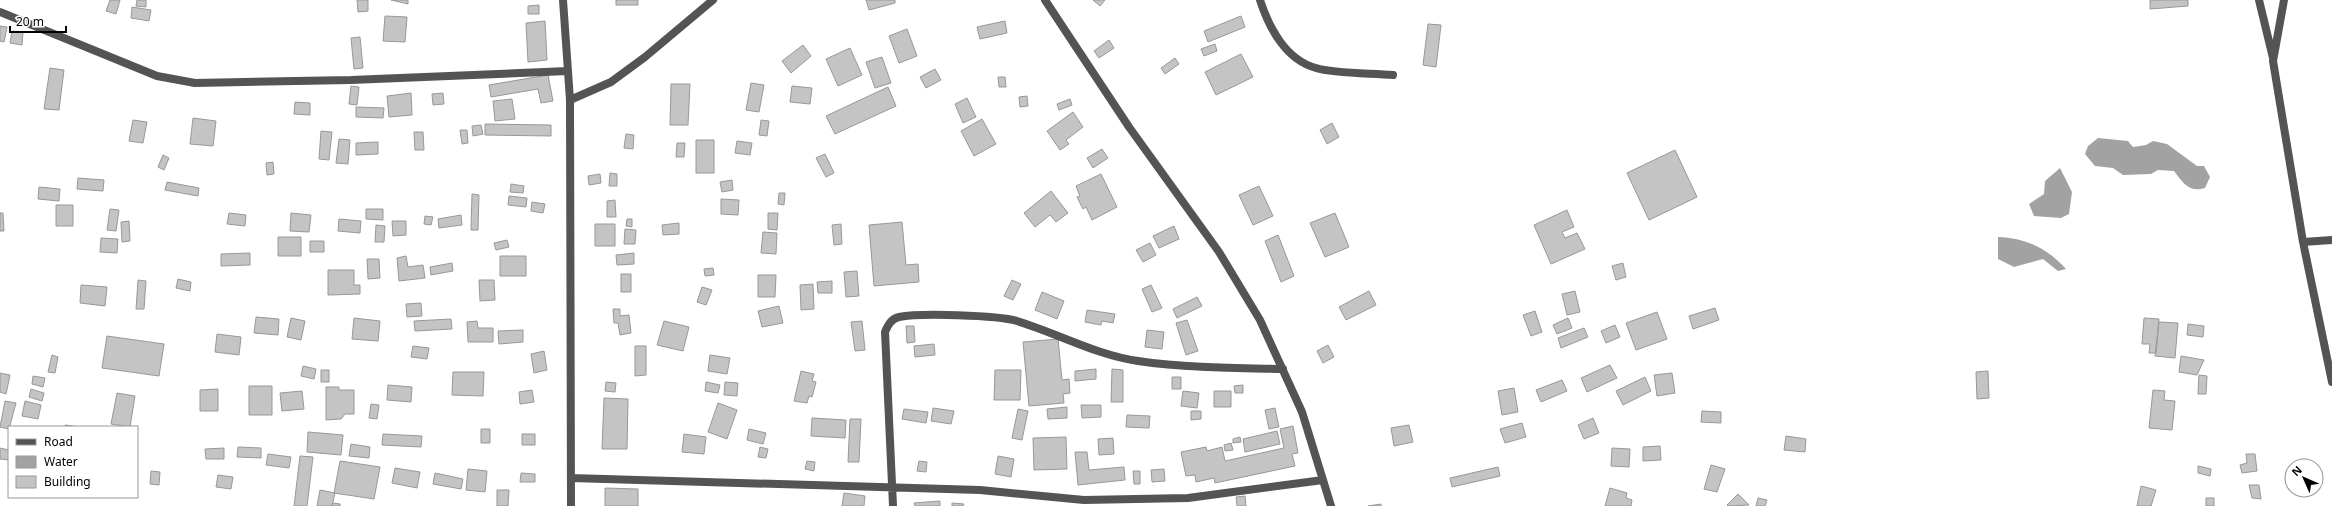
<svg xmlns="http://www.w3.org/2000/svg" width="2332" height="506" viewBox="0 0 2332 506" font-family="'Noto Sans',sans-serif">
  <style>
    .water { fill: #a2a2a2 }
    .building { fill: #c4c4c4; stroke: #989898 }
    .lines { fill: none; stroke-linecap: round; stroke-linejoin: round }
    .minor { stroke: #545454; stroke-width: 8 }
  </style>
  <rect width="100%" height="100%" fill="#fff"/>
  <path class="water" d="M2098,138L2128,141L2133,147L2146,145L2153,141L2167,144L2197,166H2204L2210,177L2205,188C2189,193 2183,183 2174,171L2158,170L2151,174L2123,175L2113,168L2095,166L2085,154L2088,146Z
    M2060,168L2072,192L2069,214L2061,218L2034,216L2029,204L2044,194L2045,181Z
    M1998,237C2026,238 2047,248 2066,269L2058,271L2043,259L2014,267L1998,259Z"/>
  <path class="building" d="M110,0H120L116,14L106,11Z
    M137,0H146V7L136,6Z
    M357,0H368V11L358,12Z
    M391,0H408V4Z
    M616,0H638V5H616Z
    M866,0H895V3L869,10Z
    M1093,0H1105L1100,6Z
    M2150,0H2188V6L2150,9Z
    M539,5V14H528V6Z
    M132,7L151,10L149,21L131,18Z
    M385,16L407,17L405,42L383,41Z
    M1241,16L1245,27L1208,42L1204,31Z
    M545,21L547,60L528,62L526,23Z
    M1005,21L1007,33L980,39L977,27Z
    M1428,24L1441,25L1436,67L1423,65Z
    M0,26L7,27L4,42L0,41Z
    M907,29L917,56L899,63L889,36Z
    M12,31L23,32L22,45L10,43Z
    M360,37L363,68L354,69L351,38Z
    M1109,40L1114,48L1099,58L1094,51Z
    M1215,44L1217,51L1204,56L1201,49Z
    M803,45L811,56L791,73L782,61Z
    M850,48L862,75L838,86L826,59Z
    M1241,54L1253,77L1216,95L1205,72Z
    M882,57L891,83L875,88L866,62Z
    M1175,58L1179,64L1165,74L1161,68Z
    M50,68L64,70L59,110L44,109Z
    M935,69L941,80L926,88L920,77Z
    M548,75L553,101L541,103L538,89L491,97L489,85Z
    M998,77H1005L1006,87H999Z
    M751,83L764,85L759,112L746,110Z
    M671,84H690L688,125H670Z
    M351,86L359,87L357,105L349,104Z
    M792,86L812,88L810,104L790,102Z
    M888,87L896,106L835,134L826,116Z
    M411,93L412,115L389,117L387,96Z
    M443,93L444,104L433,105L432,94Z
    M1027,96L1028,106L1020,107L1019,97Z
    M967,98L976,117L963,123L955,104Z
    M512,99L515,119L495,121L493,101Z
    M1070,99L1072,105L1059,110L1057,104Z
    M295,102L310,103V115L294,114Z
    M356,107L384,108L383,118L356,117Z
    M1073,112L1083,127L1066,140L1069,144L1060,150L1047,131Z
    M193,118L216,121L213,146L190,144Z
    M982,119L996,144L974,156L961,131Z
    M133,120L147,122L143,143L129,141Z
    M761,120L769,121L767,136L759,135Z
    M1332,123L1339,137L1327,144L1320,130Z
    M485,124L551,125V136L485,135Z
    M481,125L483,134L473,136L472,126Z
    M460,130H467L468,143L462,144Z
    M321,131L332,132L329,160L319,159Z
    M414,132H423L424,150H415Z
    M626,134L634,135L633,149L624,148Z
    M339,139L350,140L348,164L336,163Z
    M696,140H714V173H696Z
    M737,141L752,143L750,155L735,153Z
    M378,142V154L356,155V143Z
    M677,143H685L684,157H676Z
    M1102,149L1108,158L1093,168L1087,158Z
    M1675,150L1697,197L1649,220L1627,173Z
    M825,154L834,173L826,177L816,158Z
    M163,155L169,158L164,170L158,167Z
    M273,162L274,174L267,175L266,163Z
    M610,173L617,174V186H609Z
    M600,174L601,183L589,185L588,176Z
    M1101,174L1117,207L1092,220L1086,207L1083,209L1077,197L1080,196L1076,186Z
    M78,178L104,180L103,191L77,189Z
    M732,180L733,190L722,192L720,182Z
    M167,182L199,188L198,196L165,190Z
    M511,184L524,186L523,193L510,192Z
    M1259,186L1273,216L1253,225L1239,195Z
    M39,187L60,189L59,201L38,199Z
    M1051,191L1068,213L1056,222L1050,215L1035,227L1024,213Z
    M779,193H785L784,205L778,204Z
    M472,194L479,195L478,230H471Z
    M509,196L527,198L526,207L508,205Z
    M721,199L739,200L738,215L721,214Z
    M615,200L616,217H607V201Z
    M532,202L545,204L543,213L531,211Z
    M56,205H73V226H56Z
    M110,209L119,210L116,231L107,230Z
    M366,209H383V220L366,219Z
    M1567,210L1574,227L1562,232L1565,238L1577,233L1585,249L1551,264L1534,225Z
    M0,213H3L4,231H0Z
    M229,213L246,215L245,226L227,224Z
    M291,213L311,215L309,232L290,231Z
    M768,213H778L777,230L768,229Z
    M1335,213L1349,247L1325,257L1310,223Z
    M461,215L462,225L439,228L438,219Z
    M425,216L433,217L431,225L424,224Z
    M339,219L361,221L360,233L338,231Z
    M627,219H632V227L626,226Z
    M129,221L130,241L122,242L121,222Z
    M392,221H406V235L393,236Z
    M902,222L906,265L918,264L919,282L874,286L869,225Z
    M679,223V234L663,235L662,225Z
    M595,224H615V246H595Z
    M841,224L842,244L834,245L832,225Z
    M376,225L385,226L384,242H375Z
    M1174,226L1179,239L1159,248L1153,236Z
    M625,229L636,230L635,244H624Z
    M763,232L777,233L776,254L761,253Z
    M1278,235L1294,276L1281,282L1265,241Z
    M278,237H301V256H278Z
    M101,238L118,239L117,253L100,252Z
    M507,240L509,247L496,250L494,243Z
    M310,241H324V252H310Z
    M1150,243L1156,255L1143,262L1136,250Z
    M250,253V265L221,266V254Z
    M634,253V264L617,265L616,255Z
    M406,256L408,267L423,265L425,278L399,281L397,258Z
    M500,256H526V276H500Z
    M367,259H379L380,278L368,279Z
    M452,263L453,271L431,275L430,267Z
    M1623,263L1626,277L1616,280L1612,266Z
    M713,268L714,275L705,276L704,269Z
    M328,270H354V285H360V294L328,295Z
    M857,271L859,296L846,297L844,272Z
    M621,274H631V292H621Z
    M758,275H776L775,297H758Z
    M178,279L191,282L190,291L176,288Z
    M138,280L146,281L144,309H136Z
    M479,280H494L495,300L480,301Z
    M1012,280L1021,284L1013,300L1004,296Z
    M832,281V293H818L817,282Z
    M813,284L814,309L801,310L800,285Z
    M81,285L107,287L105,306L80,303Z
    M1151,285L1162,308L1152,312L1142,289Z
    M702,287L712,290L706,305L697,302Z
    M1369,291L1376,305L1346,320L1339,307Z
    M1575,291L1580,312L1567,315L1562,294Z
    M1042,292L1064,301L1057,319L1035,310Z
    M1197,297L1202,306L1177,318L1173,309Z
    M421,303L422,316L407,317L406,304Z
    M779,306L783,323L762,327L758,311Z
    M1715,308L1719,320L1693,329L1689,316Z
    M613,309H620V316L629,315L631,333L620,335L618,323H614Z
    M1087,310L1115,314L1113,323L1102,321L1101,325L1085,322Z
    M1535,311L1542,332L1531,336L1523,315Z
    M1657,312L1667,339L1636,350L1626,323Z
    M256,317L279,319L278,335L254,333Z
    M291,318L305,321L301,340L287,337Z
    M354,318L380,321L378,341L352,339Z
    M1568,318L1572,328L1557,334L1553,325Z
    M2144,318L2159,319L2156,353H2149L2150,344H2142Z
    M451,319L452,329L415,331L414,321Z
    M1187,320L1198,351L1186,355L1176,323Z
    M477,321L478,328H493V342H468L467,322Z
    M664,321L689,327L683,351L657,345Z
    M862,321L865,350L855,351L851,322Z
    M2159,322L2178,323L2175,358L2155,356Z
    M2188,324L2204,326L2203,337L2187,335Z
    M1615,325L1620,337L1606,343L1601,331Z
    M906,326H914L915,342L907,343Z
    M1584,328L1588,337L1561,348L1558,338Z
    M523,330V342L499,344L498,331Z
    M1147,330L1164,332L1162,349L1145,347Z
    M217,334L241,337L239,355L215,352Z
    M107,336L164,344L159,376L102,368Z
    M1058,339L1062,380L1069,379L1070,393L1063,394L1064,403L1029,406L1023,342Z
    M934,344L935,355L915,357L914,346Z
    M1328,345L1334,357L1323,363L1317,351Z
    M413,346L429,348L427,359L411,357Z
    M635,346H646V375L635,376Z
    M544,351L547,370L534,373L531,354Z
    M52,355L58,357L55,373L48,372Z
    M710,355L730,358L727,374L708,371Z
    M2181,356L2204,360L2197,375L2179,372Z
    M1610,365L1617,378L1587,392L1581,378Z
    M303,366L316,369L314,379L301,376Z
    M1096,369V379L1075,381V371Z
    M1112,369L1123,370V402H1111Z
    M321,370H329V382H321Z
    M995,370H1021L1020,400H994Z
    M801,371L814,374L812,381L816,382L812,397L809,396L807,403L794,401Z
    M1988,371L1989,398L1977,399L1976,372Z
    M453,372H484L483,396L452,395Z
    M0,373L10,375L6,394L0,392Z
    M1672,373L1675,393L1657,396L1654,375Z
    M2199,375L2207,376L2206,394H2198Z
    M33,376L45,378L43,387L32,384Z
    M1172,377H1181V389H1172Z
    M1645,377L1651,391L1623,405L1616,391Z
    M1562,380L1567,391L1541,402L1536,390Z
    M606,382L616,383L615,392L605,391Z
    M706,382L720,385L718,393L705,391Z
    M725,382L738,383L737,396L724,395Z
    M388,385L412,387L411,402L387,400Z
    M1243,385V393H1235L1234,386Z
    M249,386H272V415H249Z
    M326,387H339V390H354V414H345L341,419L326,420Z
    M1514,388L1518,412L1502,415L1498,391Z
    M31,389L44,393L42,401L29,397Z
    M218,389V411H200V390Z
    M532,390L534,402L520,404L519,392Z
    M2153,390L2165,391L2164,400L2175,401L2172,430L2149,428Z
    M302,391L304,409L282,411L280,393Z
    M1183,391L1199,393L1197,408L1181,406Z
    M1214,391H1231V407H1214Z
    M117,393L135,396L130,427L111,424Z
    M604,398L628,399L627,449H602Z
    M5,401L16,403L9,429L0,427Z
    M25,401L41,405L38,419L22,416Z
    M718,403L737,410L727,439L708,432Z
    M371,404L379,405L377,419L369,418Z
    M1081,405H1101V417L1082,418Z
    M1067,407V418L1048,419L1047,409Z
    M933,408L954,411L951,424L931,421Z
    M1275,408L1279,427L1269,429L1265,410Z
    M904,409L928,412L926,423L902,419Z
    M1018,409L1028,411L1022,440L1012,438Z
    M1191,411H1201V419L1191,420Z
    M1702,411L1721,412V423L1701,422Z
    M1127,415L1150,416L1149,428L1126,427Z
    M812,418L846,420L845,438L811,436Z
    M1593,418L1599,433L1584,439L1578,425Z
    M850,419H861L859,462H848Z
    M1522,423L1526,437L1505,443L1500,429Z
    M65,425L81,427H65Z
    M1409,425L1413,442L1394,446L1391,428Z
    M1293,426L1298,453L1292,454L1295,466L1215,483L1214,478L1196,482L1195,475L1186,476L1181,452L1206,447L1207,451L1222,447L1225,461L1284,448L1280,429Z
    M481,429H490V443H481Z
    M749,429L766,433L763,444L747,440Z
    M1277,431L1280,444L1245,452L1243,439Z
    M308,432L343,435L341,455L307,452Z
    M383,434L422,436L421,447L382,445Z
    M522,434H535V445H522Z
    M684,434L706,437L704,454L682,452Z
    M1786,436L1806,439L1805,452L1784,450Z
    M1066,437L1067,469L1034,470L1033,438Z
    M1240,437L1241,442L1233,443V439Z
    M1113,438L1114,454L1099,455L1098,439Z
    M1231,443L1233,450L1225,451L1224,445Z
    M351,444L370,447L369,458L349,456Z
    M1660,446L1661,460L1643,461V447Z
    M238,447L261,448V458L237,457Z
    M760,447L768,449L766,458L758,457Z
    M0,448L9,450V460L0,459Z
    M224,448V459H206L205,449Z
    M1612,448L1630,449L1629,467L1611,466Z
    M1075,452H1087L1089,470L1124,467L1125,480L1078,485Z
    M268,454L291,457L289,468L266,465Z
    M2246,454H2255L2257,471L2242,473L2240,465L2247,463Z
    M300,456L313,457L307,506H294Z
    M998,456L1014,459L1011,477L995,474Z
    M340,461L380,467L374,499L334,493Z
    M807,461L815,462L814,471L805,469Z
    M919,461L927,462L926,472L917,471Z
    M1711,465L1725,469L1717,492L1704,489Z
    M2198,466L2211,469L2210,476L2198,473Z
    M1498,467L1500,476L1452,487L1450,478Z
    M395,468L420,472L417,488L392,483Z
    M468,469L487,471L485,492L466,490Z
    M1164,469L1165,481L1152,482L1151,470Z
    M151,471L160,472L159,485L150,484Z
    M1133,471H1140V484H1134Z
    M435,473L463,479L461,489L433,484Z
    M521,473L535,474V482H520Z
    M218,475L233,477L231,489L216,487Z
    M2249,485H2259L2261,499L2252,498Z
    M2141,486L2156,490L2151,506H2137Z
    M605,488L638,489V506H605Z
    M1610,488L1627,493L1626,498L1632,500L1631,506H1605Z
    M320,490L335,493L332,506H317Z
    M497,490H509L508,506H497Z
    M844,493L865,496L864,506H842Z
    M1738,494L1749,505L1728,506L1727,505Z
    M1245,496L1246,506H1237L1236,497Z
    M1758,498L1767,500L1765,506H1756Z
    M2206,498H2214V506H2206Z
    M940,501V506H915L914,503Z
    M333,503L340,504V506H332Z
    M952,503L964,504L963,506H952Z
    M1381,504V506H1368Z"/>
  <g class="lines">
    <path class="minor" d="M563,0L570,100L571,506
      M1045,0L1129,127L1219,252L1260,320L1302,412L1331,506
      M1260,0C1269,28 1286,60 1316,68C1335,74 1373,73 1393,75
      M2259,0L2273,58
      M2284,0L2273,61L2303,242L2332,382
      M0,12L157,76L195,83L351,80L568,71
      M570,100L611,82L645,57L713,0
      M2303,242L2332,240
      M571,478L980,490L1084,500L1188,498L1323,480
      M893,506L885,332C888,325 891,319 899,317C919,313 997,315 1017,321C1057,333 1096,355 1138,361C1186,368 1235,368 1283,369"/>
  </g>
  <rect x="8" y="426" width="130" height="72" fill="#ffffff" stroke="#999999"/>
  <rect x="16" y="439" width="20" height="6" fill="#545454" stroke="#999999"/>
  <text x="44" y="446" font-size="12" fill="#000000">Road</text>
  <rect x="16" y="456" width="20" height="12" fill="#a2a2a2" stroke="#999999"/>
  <text x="44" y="466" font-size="12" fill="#000000">Water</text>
  <rect x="16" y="476" width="20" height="12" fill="#c4c4c4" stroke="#999999"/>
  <text x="44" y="486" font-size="12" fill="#000000">Building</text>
  <g transform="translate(2304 478) rotate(315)"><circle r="19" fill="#ffffff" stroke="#999999"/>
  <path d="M0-3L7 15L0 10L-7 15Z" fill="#000000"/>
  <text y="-6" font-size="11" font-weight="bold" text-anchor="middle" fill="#000000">N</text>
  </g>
  <path d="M10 26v6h56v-6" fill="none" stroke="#000000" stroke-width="2"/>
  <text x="16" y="26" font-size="12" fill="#000000" stroke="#ffffff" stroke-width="3" paint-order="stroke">20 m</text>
</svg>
